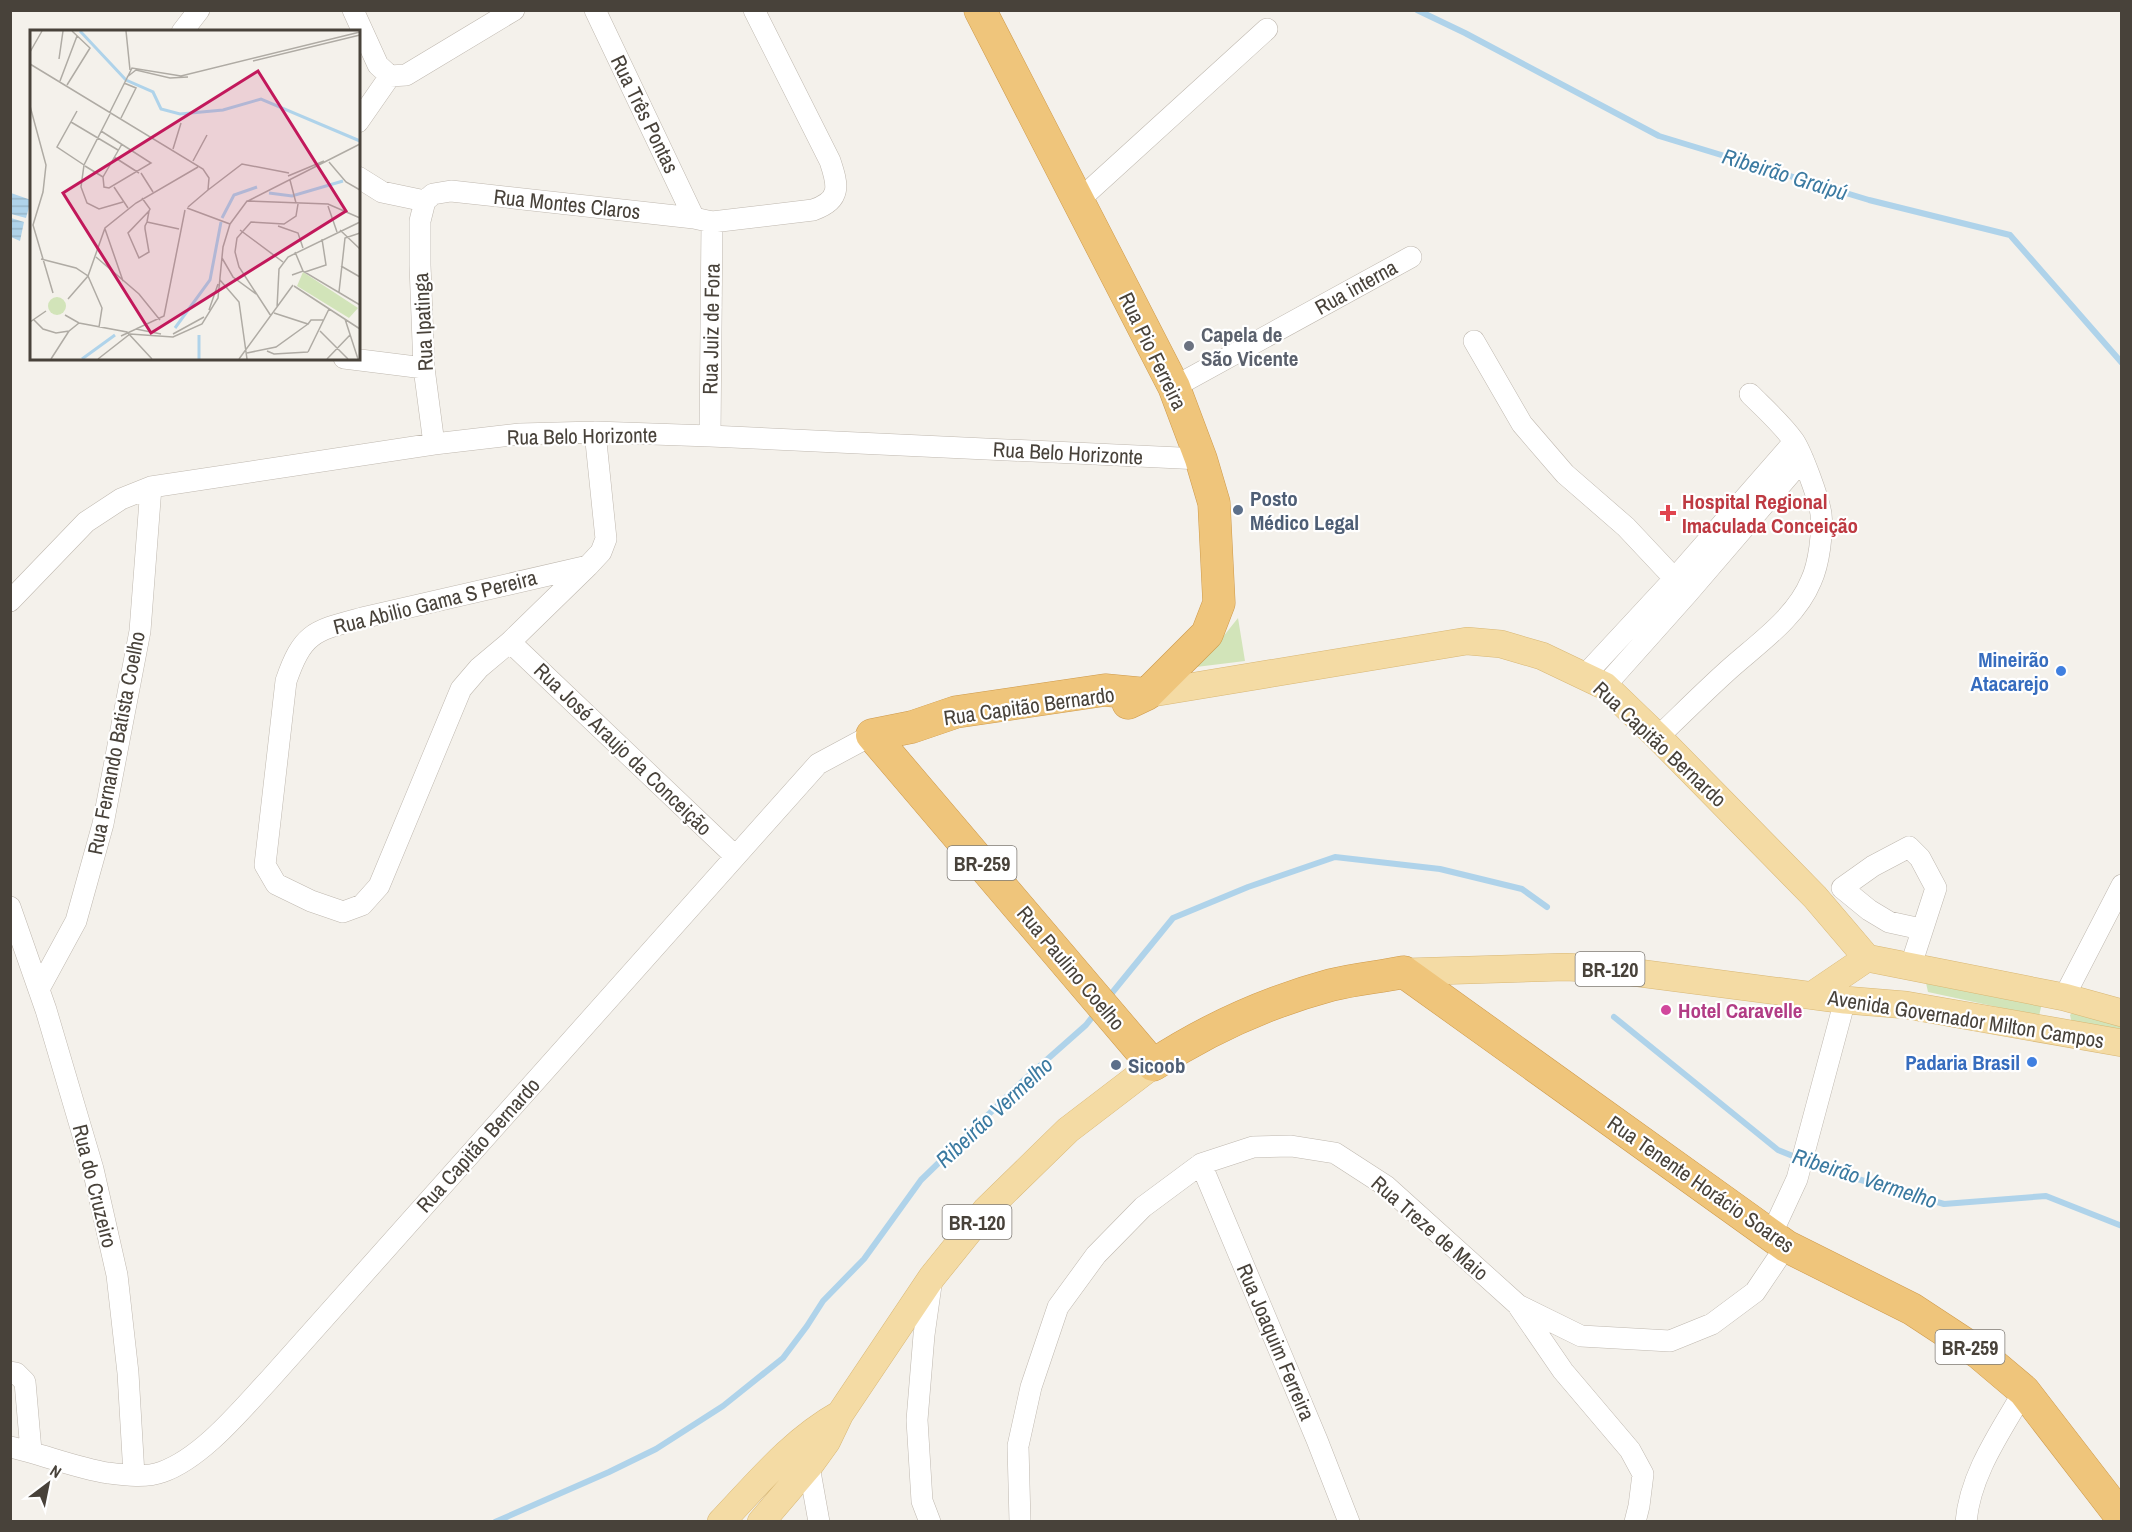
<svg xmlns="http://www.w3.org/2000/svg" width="2132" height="1532" viewBox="0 0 2132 1532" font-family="'Archivo Narrow',sans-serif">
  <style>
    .green { fill: #d2e4b9 }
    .water { fill: url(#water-rules) }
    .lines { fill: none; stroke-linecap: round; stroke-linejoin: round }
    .stream { stroke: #afd3ea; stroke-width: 6 }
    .minor-casing { stroke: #bfb8af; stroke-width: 22 }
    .major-casing { stroke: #d8b775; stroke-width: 28 }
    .highway-casing { stroke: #ce9a4b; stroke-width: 33 }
    .minor { stroke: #fff; stroke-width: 21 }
    .major { stroke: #f4dba4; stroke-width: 27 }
    .highway { stroke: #efc57b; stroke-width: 32 }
    .worship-dot { fill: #6b7280; stroke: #fff; stroke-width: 2 }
    .service-dot { fill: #5c6f8a; stroke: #fff; stroke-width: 2 }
    .health-dot { fill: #e0444e; stroke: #fff; stroke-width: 2 }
    .shop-dot { fill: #3f7fe0; stroke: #fff; stroke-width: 2 }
    .hotel-dot { fill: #d1479c; stroke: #fff; stroke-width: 2 }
    .labels { text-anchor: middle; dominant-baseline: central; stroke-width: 4.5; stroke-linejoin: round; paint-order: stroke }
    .shield { fill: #fff; stroke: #7f7b75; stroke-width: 1.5 }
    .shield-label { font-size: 20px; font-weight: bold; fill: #48423a }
    .street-label { font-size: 21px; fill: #48423a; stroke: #fff }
    .worship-label { font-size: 21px; font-weight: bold; fill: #5b616d; stroke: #fff; text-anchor: start }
    .service-label { font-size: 21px; font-weight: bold; fill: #4e5e75; stroke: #fff; text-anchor: start }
    .health-label { font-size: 21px; font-weight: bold; fill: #be3a42; stroke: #fff; text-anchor: start }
    .shop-label { font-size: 21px; font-weight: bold; fill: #366cbe; stroke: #fff; text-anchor: end }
    .hotel-label { font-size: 21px; font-weight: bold; fill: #b23c85; stroke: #fff; text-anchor: start }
    .water-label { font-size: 22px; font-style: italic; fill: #3b7aa1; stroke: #fff }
    .inset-river { fill: none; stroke: #afd3ea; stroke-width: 3 }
    .inset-road { fill: none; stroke: #afaba4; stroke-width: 1.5 }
    .view { fill: #c2185b; fill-opacity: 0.15; stroke: #c2185b; stroke-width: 3 }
    .inset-edge { fill: none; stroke: #48423a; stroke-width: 3 }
  </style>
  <defs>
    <pattern id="water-rules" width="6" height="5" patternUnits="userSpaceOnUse" patternTransform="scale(1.5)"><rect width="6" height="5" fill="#afd3ea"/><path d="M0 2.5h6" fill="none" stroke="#98b6c9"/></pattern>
  </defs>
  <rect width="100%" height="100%" fill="#f4f1eb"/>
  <path class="green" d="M1238,618L1245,661L1188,668L1222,638Z
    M1926,983L2042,1003L2039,1016L1928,992Z
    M2077,1008L2121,1019V1034L2072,1024L2070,1015Z"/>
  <path class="water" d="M11,193L31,200L26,218L11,214Z
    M11,218L24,222L20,241L11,237Z"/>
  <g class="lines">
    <path class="stream" d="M1417,10L1465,33L1659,136L1869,200L2010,235L2122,363
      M1107,999L1173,918L1248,887L1335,857L1440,869L1522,889L1547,907
      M1614,1017L1778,1150L1830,1171L1944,1204L2046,1196L2122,1226
      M495,1522L609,1472L656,1449L723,1406L783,1358L807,1326L823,1301L864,1259L921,1180L1025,1079L1086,1025L1097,1011"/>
    <defs>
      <path id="minor" d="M353,10L378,65L390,76
        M595,10L694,218
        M182,32L199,10
        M390,76L406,75L514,10
        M358,122L390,76
        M358,177L382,192L425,201
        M425,201L433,194L451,191L694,218L712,222L813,210C842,200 838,185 830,161L754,10
        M425,201L420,221V265L424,368L434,444
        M1078,201L1267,29
        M1474,341L1522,424L1565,474L1626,527L1688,593
        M344,358L424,368
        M1174,387L1411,257
        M710,436L712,222
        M588,566L362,618C314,631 303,632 286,681L265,865L276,884L311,901L343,912L362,905L379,886L461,689L479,668L510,642L588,566L601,552L606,539L595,432
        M10,601L86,522L121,499L151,487L434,444L520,434L595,432L710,436L1201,459
        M510,642L735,856
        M1585,675L1675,578L1794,442
        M1605,686L1688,593L1803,459
        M1658,737C1680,716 1702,694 1724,674C1754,646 1795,620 1811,581C1819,564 1823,532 1821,514C1819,499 1802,453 1794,441C1782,424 1765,409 1750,394
        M10,907L46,1010L93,1169L117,1275L128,1373L134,1475
        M1911,965L1936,888L1920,858L1909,847L1873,866L1842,888L1869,910L1889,922L1921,929
        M39,989L76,921L103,824L140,631L151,487
        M2064,997L2122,885
        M1201,1164L1317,1440L1349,1522
        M1771,1235L1797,1179L1845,1000
        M1519,1307L1563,1371L1630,1450L1643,1474L1639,1506L1635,1522
        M10,1372L16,1373L25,1382L31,1451
        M10,1447C42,1454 76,1468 108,1473C124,1475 146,1478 162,1472C202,1458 241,1410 269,1380L818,764L872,735
        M804,1457L809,1466L819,1522
        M930,1522L922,1501L917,1420L924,1335L932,1278
        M1020,1522L1018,1446L1031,1387L1058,1307L1096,1255L1143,1207L1201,1164L1253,1147L1291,1146L1335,1153L1386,1186L1518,1305L1581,1336L1670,1341L1712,1324L1755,1292L1786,1246
        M1966,1522C1970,1474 2001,1431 2024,1391"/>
      <path id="major" d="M1147,694L1467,641L1501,644L1542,656L1605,686L1658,737L1815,897L1867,958
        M1404,972L1565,967L1608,969L1845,1000L1906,1005L2122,1043
        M1814,994L1867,958L2064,997L2122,1013
        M721,1522C758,1483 792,1441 840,1414
        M761,1522L809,1466L827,1441L840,1414L932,1277L986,1210L1068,1130L1153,1065"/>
      <path id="highway" d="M980,10L1174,387L1201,459L1214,503L1219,603L1207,634L1147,694L1128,703
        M1147,694L1105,690L956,712L912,727L872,735L1153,1065C1208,1029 1268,1002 1331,985C1355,979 1380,977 1404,972L1786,1246L1912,1309L1979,1353L2024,1391L2122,1518"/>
    </defs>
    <use href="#minor" class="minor-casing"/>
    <use href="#major" class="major-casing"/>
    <use href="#highway" class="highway-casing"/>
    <use href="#minor" class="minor"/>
    <use href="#major" class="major"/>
    <use href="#highway" class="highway"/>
  </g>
  <circle class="worship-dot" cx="1189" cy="346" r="6"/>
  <g class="service-dot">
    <circle cx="1238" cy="510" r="6"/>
    <circle cx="1116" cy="1065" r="6"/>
  </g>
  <path class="health-dot" d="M1665 504h6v6h6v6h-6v6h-6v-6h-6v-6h6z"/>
  <g class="shop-dot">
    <circle cx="2061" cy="671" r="6"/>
    <circle cx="2032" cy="1062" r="6"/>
  </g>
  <circle class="hotel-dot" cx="1666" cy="1010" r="6"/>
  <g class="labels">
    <g class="shield">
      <rect x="947.5" y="846" width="69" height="34" rx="4.5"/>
      <rect x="1575.5" y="952" width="69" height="34" rx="4.5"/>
      <rect x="942.5" y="1205" width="69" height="34" rx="4.5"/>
      <rect x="1935.5" y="1330" width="69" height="34" rx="4.5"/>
    </g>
    <g class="shield-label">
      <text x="982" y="863">BR-259</text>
      <text x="1610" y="969">BR-120</text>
      <text x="977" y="1222">BR-120</text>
      <text x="1970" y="1347">BR-259</text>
    </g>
    <g class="street-label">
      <text transform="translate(645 114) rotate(64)">Rua Três Pontas</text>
      <text transform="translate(567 204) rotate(6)">Rua Montes Claros</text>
      <text transform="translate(1356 287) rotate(-29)">Rua interna</text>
      <text transform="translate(423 322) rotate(-93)">Rua Ipatinga</text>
      <text transform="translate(711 329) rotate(-89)">Rua Juiz de Fora</text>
      <text transform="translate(1153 351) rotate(64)">Rua Pio Ferreira</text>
      <text transform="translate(582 436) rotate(-1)">Rua Belo Horizonte</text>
      <text transform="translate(1068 453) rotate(3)">Rua Belo Horizonte</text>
      <text transform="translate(435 602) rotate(-14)">Rua Abilio Gama S Pereira</text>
      <text transform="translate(1029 706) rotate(-8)">Rua Capitão Bernardo</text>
      <text transform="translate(116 743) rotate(-79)">Rua Fernando Batista Coelho</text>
      <text transform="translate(1660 744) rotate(43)">Rua Capitão Bernardo</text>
      <text transform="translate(623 749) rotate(44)">Rua José Araujo da Conceição</text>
      <text transform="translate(1071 968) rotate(50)">Rua Paulino Coelho</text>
      <text transform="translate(1966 1019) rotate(9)">Avenida Governador Milton Campos</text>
      <text transform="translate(478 1145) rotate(-48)">Rua Capitão Bernardo</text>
      <text transform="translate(1701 1184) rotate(35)">Rua Tenente Horácio Soares</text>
      <text transform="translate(95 1186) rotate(76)">Rua do Cruzeiro</text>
      <text transform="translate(1430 1228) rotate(41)">Rua Treze de Maio</text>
      <text transform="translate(1276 1342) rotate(67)">Rua Joaquim Ferreira</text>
    </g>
    <g class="worship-label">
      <text x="1201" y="334">Capela de<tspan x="1201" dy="24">São Vicente</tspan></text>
    </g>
    <g class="service-label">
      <text x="1250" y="498">Posto<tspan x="1250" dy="24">Médico Legal</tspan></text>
      <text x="1128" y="1065">Sicoob</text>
    </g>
    <g class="health-label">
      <text x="1682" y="501">Hospital Regional<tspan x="1682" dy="24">Imaculada Conceição</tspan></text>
    </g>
    <g class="shop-label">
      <text x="2049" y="659">Mineirão<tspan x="2049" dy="24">Atacarejo</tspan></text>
      <text x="2020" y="1062">Padaria Brasil</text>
    </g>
    <g class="hotel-label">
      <text x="1678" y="1010">Hotel Caravelle</text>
    </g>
    <g class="water-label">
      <text transform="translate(1785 174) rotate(17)">Ribeirão Graipú</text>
      <text transform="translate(994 1112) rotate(-43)">Ribeirão Vermelho</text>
      <text transform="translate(1865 1178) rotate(18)">Ribeirão Vermelho</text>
    </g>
  </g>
  <g transform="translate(30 30)">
    <rect width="330" height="330" fill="#f4f1eb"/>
    <path d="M18 276a9 9 0 1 1 18 0a9 9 0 1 1-18 0Z" fill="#d2e4b9"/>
    <path d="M273,242L328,278L319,288L267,256Z" fill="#d2e4b9"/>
    <path class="inset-river" d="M50,1L96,50L123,62L131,79L150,84L193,80L231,69L330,111M239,163L262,166L313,151M192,188L204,165L227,157M145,298L180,250L191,192M52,329L85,305M169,329V305"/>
    <path class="inset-road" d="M96,1L100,40M0,22L12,1M29,29L33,1M223,31L330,5M0,34L173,139L179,148L178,160L158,177M97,47L106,40L140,48L158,47M30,51L47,6M37,55L60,18L42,1M0,76L16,135L13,162L3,195L23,263M47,81L27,117L54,135M80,82L102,38L151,46L330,2M80,84L54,135L51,157L57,173L69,179L93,172M91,88L106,58L94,53M41,92L88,120M71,101L121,133L79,158L74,157L73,147M143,119L151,93M84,127L109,143M163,131L177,105M299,132L316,152L330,160M55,136L73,147M111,143L123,162M258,146L294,131M73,147L92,114M260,150L266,173M84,157L98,178M178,160L212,134L259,143M112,168L120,179L119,181L117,192L115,196V199L119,222L109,228L98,203L119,181M218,171L330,114M298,176L307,202M157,178L200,194L217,171L298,174L330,188M117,192L149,199M248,196L268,203L273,218M75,199L93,251M210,200L253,232M310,200L330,219M265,222L273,241M66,227L109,264L130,290M192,228L203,247L226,264M11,229L46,238L58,246L72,278L69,297M311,236L330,247M275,242L296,235L292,209M262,245L273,241L330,275M190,250L209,272L217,329M264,256L330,299M309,262L315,208L330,203M38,269L58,246L75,198L106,173L168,137M247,278L249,239L258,227L330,192M179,280L188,254M244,283L278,294L281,290H293M35,285L49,293L97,302L122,329M241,286L209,237L205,222L207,208L221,192L254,194L266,186L268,174M315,289L328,329M4,290L13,299L26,303L39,301L49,293M0,292L16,281M106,299L134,286L155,180M290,301L318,329M143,304L174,287M91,306L106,299L131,304M237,321L244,324L278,322M278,322L299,279M217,323L246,317L278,294M21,329L39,301M68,329L100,304L143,307L172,294L188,268L193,217L200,194M209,329L263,255M297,329L320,305"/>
    <path class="view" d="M228,41L316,181L121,303L33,163Z"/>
    <rect width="330" height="330" class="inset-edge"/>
  </g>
  <rect width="2132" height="1532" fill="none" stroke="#48423a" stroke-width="24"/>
  <g transform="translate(48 1484) rotate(32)" stroke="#ffffff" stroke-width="4.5" paint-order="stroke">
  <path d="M0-4.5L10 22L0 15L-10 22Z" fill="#48423a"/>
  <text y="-9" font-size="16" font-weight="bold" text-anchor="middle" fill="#48423a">N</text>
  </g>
</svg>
